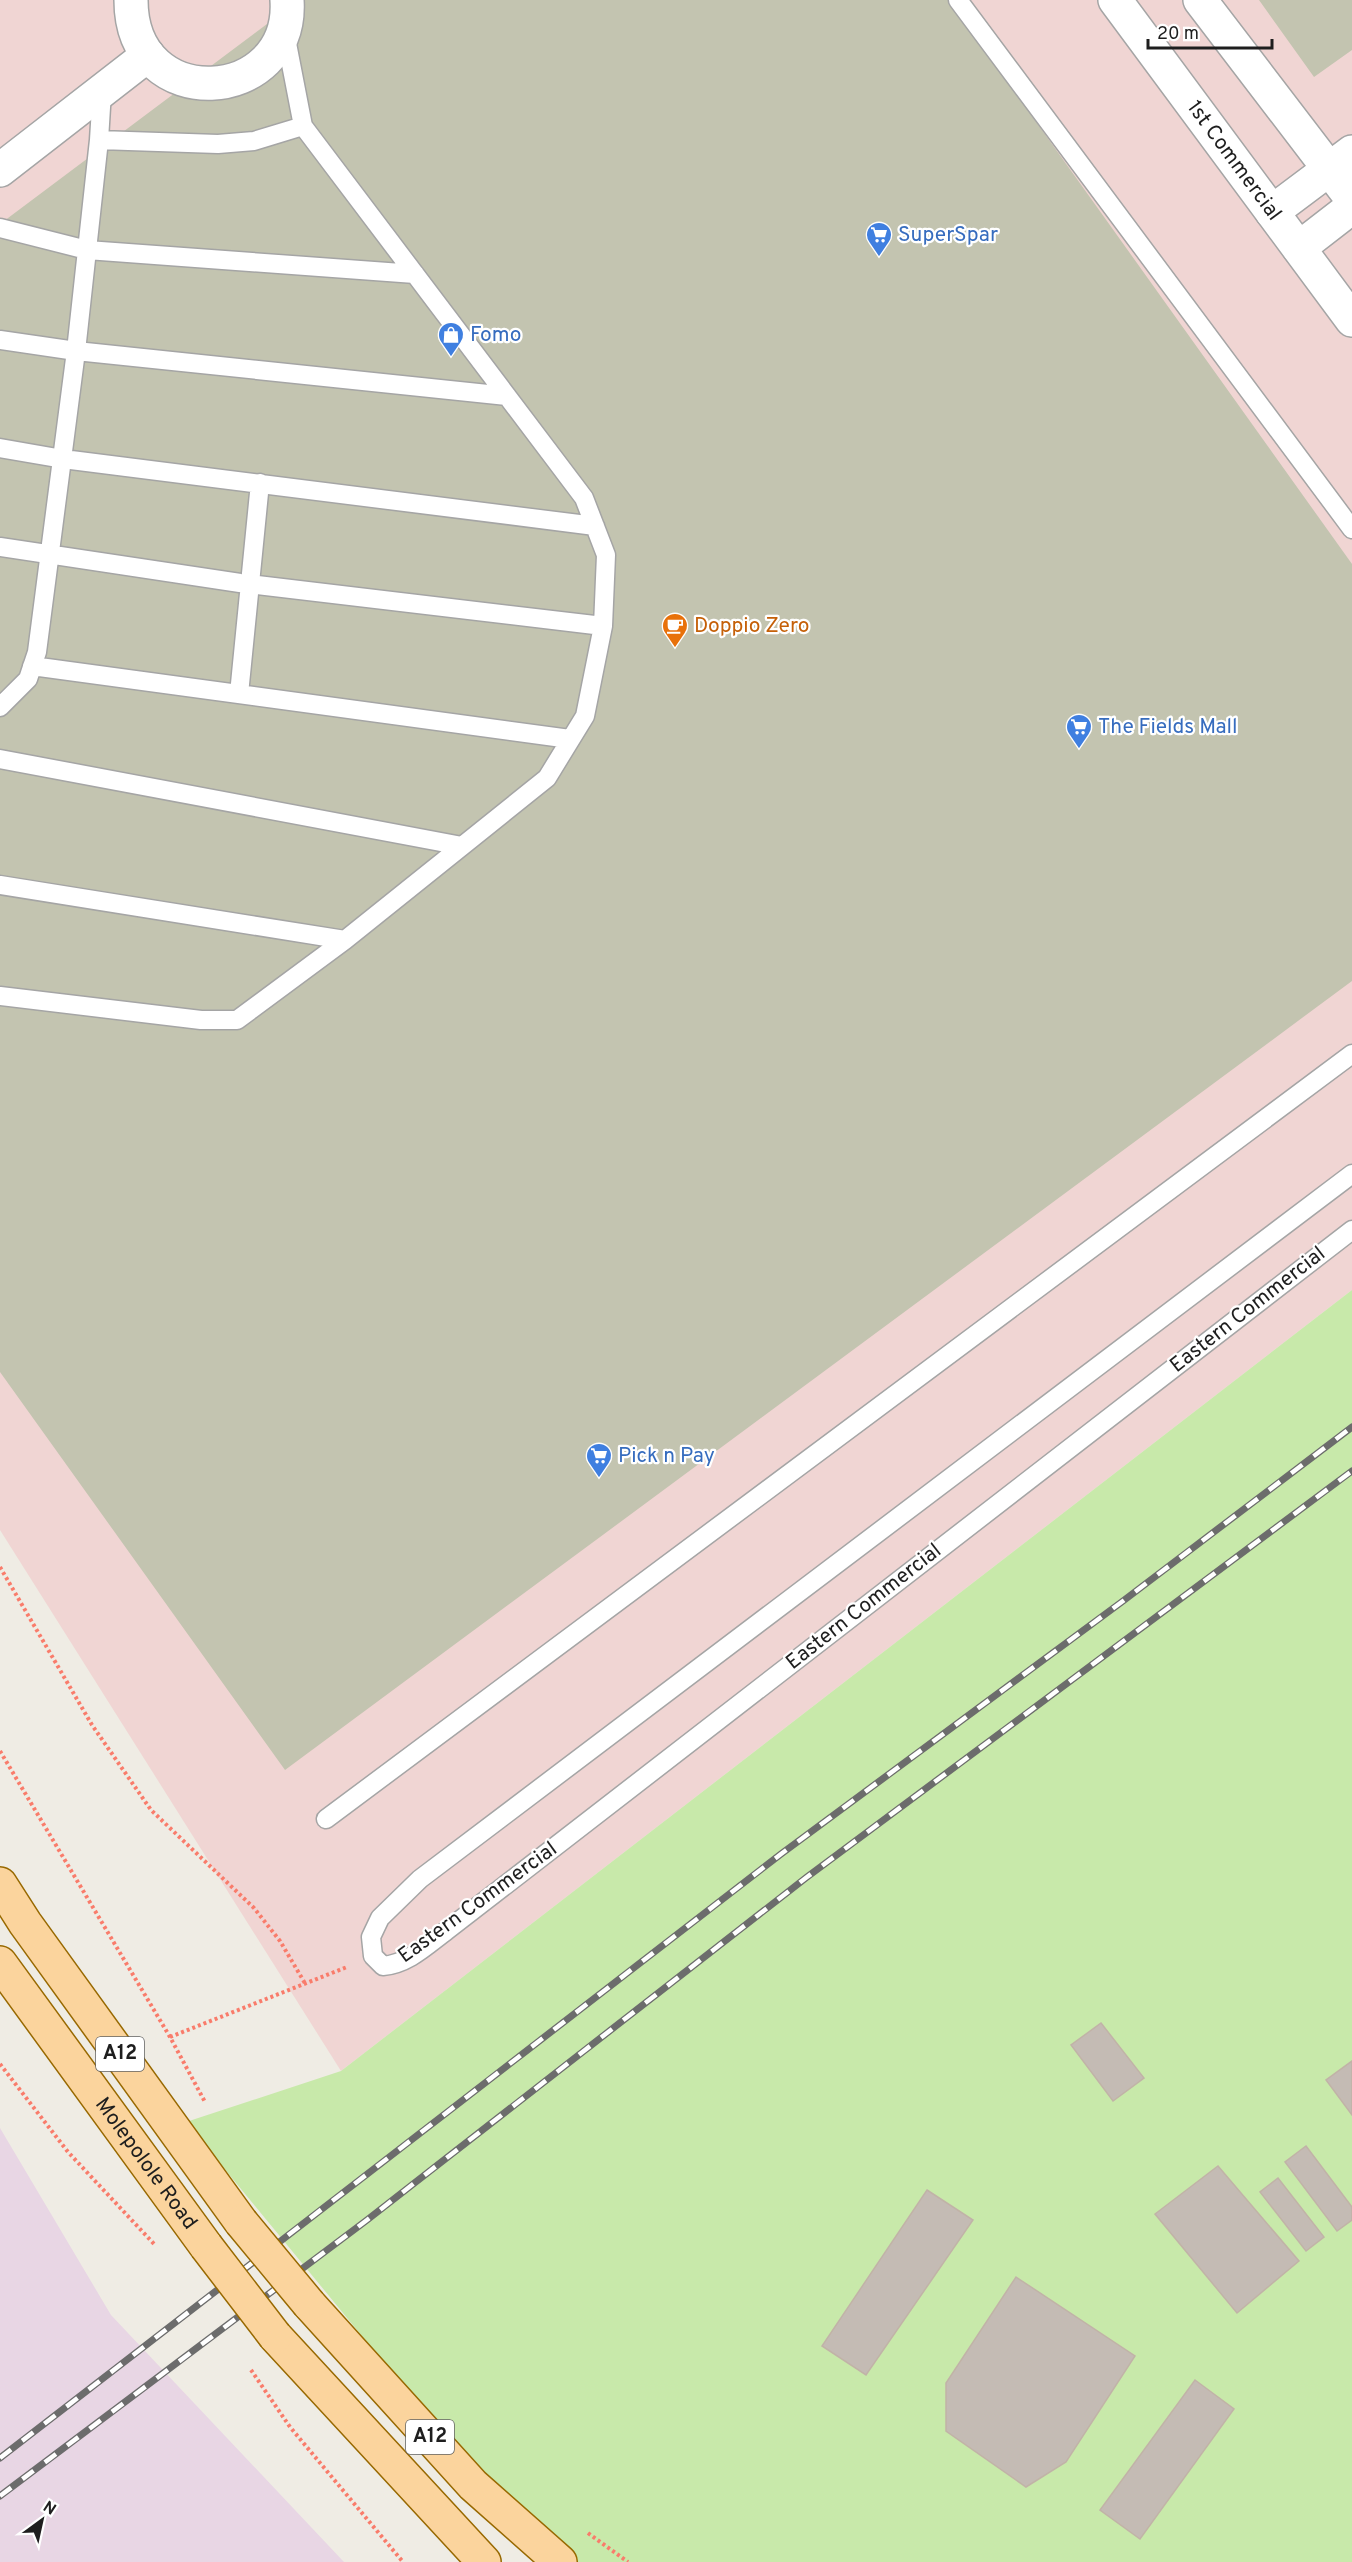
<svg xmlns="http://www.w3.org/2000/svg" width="1352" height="2562" viewBox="0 0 1352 2562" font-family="Overpass,sans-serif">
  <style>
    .commercial { fill: #f0d5d3 }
    .industrial { fill: #e8d6e4 }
    .construction { fill: #c3c4b0 }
    .grass { fill: #c8e9aa }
    .building { fill: #c4bbb4; stroke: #c1b3a7; stroke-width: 1.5 }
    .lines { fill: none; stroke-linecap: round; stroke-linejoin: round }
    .service-casing { stroke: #a5a5a5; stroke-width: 21 }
    .minor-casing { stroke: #a5a5a5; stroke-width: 36 }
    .primary-casing { stroke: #986900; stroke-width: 36 }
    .path { stroke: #f97c6b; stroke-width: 4; stroke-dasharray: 3 3; stroke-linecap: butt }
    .service { stroke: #fff; stroke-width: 18 }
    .minor { stroke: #fff; stroke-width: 33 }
    .primary { stroke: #fbd49d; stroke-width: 33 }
    .rail-casing { stroke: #6c6c6c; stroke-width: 7 }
    .rail { stroke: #fff; stroke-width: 4.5; stroke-dasharray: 14; stroke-linecap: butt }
    .primary-bridge-casing { stroke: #986900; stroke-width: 36; stroke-linecap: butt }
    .primary-bridge { stroke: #fbd49d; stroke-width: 33 }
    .labels { text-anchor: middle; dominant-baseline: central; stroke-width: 4.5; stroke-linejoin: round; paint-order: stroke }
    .shield { fill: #fff; stroke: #626262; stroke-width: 1.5 }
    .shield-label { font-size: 20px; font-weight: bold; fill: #1e1e1e }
    .street-label { font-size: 21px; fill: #1e1e1e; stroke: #fff }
    .shop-label { font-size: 21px; fill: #366cbe; stroke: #fff; text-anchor: start }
    .food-label { font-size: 21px; fill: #c56008; stroke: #fff; text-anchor: start }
  </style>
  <rect width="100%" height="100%" fill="#efece4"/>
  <path class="commercial" d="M0,0H1352V1290L341,2071L0,1530Z"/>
  <path class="industrial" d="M0,2128L111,2315L344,2562H0Z"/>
  <path class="construction" d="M299,0H949L1352,564V981L285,1770L0,1372V224Z
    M1259,0H1352V50L1314,77Z"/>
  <path class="grass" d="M1352,1290V2562H577L477,2476L186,2122L341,2071Z"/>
  <path class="building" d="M1101,2023L1144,2078L1113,2101L1071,2045Z
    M1352,2061V2115L1326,2080Z
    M1306,2146L1352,2207V2220L1337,2231L1285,2162Z
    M1218,2166L1299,2261L1237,2313L1155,2214Z
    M1278,2178L1324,2237L1306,2251L1260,2192Z
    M927,2190L973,2220L866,2375L822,2346Z
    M1016,2277L1135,2356L1066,2462L1026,2487L946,2431V2383Z
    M1195,2380L1234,2409L1140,2539L1100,2510Z"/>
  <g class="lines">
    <defs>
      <path id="service" d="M958,0L1352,529
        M99,140L218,144L254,141L303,126
        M0,228L87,250L415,274
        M0,340L76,351L507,396
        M0,448L63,459L595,526
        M0,547L240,583L603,626
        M32,666L570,739
        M239,694L260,483
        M0,707L28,679L37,652L76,351L99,140L102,91
        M0,759L462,846
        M0,885L345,940
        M0,996L201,1020H237L345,940L547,778L585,716L603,626L606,555L584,498L303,126L285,33
        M1352,1174L420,1879L380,1918L371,1937L373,1956L383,1966C408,1964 427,1945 446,1931L1352,1230
        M326,1819L1352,1054"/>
      <g id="minor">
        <path d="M131,0C131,117 294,105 287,0"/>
        <path id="s1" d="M1115,0L1352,320"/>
        <path d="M1200,0L1352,199"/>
        <path d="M0,170L148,55"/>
        <path d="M1272,212L1352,152"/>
        <path d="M1299,248L1352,207"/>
      </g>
      <g id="primary">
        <path d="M0,1884L25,1923L241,2222"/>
        <path id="s2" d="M0,1963L206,2246"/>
        <path d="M309,2304L473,2485L560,2562"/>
        <path d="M275,2336L484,2562"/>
      </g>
    </defs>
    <use href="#service" class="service-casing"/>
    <use href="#minor" class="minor-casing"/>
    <use href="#primary" class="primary-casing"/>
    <path class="path" d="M0,1567L92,1725L151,1810L254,1908L280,1941L306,1985
      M0,1751L170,2037L205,2102
      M170,2037L347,1967
      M0,2064L68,2152L155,2245
      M251,2370L290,2427L403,2562
      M588,2533L628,2562"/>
    <use href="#service" class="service"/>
    <use href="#minor" class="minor"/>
    <use href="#primary" class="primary"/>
    <defs>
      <path id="rail" d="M0,2458L781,1854L1123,1601L1352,1427
        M0,2496L367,2220L807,1877L1352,1471"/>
    </defs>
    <use href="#rail" class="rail-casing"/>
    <use href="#rail" class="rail"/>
    <defs>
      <path id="primary-bridge" d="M241,2222L309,2304
        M206,2246L275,2336"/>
    </defs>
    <use href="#primary-bridge" class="primary-bridge-casing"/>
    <use href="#primary-bridge" class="primary-bridge"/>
  </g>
  <defs>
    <symbol id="supermarket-pin" viewBox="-11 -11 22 30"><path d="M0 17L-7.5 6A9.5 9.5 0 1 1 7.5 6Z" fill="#3f7fe0" stroke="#fff"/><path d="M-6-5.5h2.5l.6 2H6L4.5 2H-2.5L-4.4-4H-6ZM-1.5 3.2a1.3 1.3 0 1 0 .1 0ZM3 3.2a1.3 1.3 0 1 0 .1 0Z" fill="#fff"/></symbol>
    <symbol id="shop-pin" viewBox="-11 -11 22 30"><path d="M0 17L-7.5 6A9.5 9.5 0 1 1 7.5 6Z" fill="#3f7fe0" stroke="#fff"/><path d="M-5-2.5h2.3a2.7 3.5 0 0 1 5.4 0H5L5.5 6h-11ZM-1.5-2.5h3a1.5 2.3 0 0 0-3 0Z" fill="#fff"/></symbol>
    <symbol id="cafe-pin" viewBox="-11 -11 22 30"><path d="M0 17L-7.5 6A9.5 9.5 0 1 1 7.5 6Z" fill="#e8710a" stroke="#fff"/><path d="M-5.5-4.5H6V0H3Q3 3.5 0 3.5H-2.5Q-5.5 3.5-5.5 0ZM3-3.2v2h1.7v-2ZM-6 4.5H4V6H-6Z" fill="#fff"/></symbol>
  </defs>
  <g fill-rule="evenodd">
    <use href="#supermarket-pin" x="864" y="220" width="30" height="40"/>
    <use href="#shop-pin" x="436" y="320" width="30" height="40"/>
    <use href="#cafe-pin" x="660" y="611" width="30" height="40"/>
    <use href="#supermarket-pin" x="1064" y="712" width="30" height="40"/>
    <use href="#supermarket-pin" x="584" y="1441" width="30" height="40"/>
  </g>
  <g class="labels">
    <g class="shield">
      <rect x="96" y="2037" width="48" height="34" rx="4.5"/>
      <rect x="406" y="2420" width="48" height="34" rx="4.5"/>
    </g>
    <g class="shield-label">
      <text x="120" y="2054">A12</text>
      <text x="430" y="2437">A12</text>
    </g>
    <g class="street-label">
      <text stroke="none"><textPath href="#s1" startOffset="200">1st Commercial</textPath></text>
      <text transform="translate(1248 1310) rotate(-38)">Eastern Commercial</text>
      <text transform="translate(864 1607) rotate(-38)">Eastern Commercial</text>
      <text transform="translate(478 1903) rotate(-36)">Eastern Commercial</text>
      <text stroke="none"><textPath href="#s2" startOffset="248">Molepolole Road</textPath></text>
    </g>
    <g class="shop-label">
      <text x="898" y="235">SuperSpar</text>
      <text x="470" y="335">Fomo</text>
      <text x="1098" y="727">The Fields Mall</text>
      <text x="618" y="1456">Pick n Pay</text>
    </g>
    <g class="food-label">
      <text x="694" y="626">Doppio Zero</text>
    </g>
  </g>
  <g transform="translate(42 2520) rotate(33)" stroke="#ffffff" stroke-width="4.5" paint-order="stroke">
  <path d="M0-4.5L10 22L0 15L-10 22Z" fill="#1e1e1e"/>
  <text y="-9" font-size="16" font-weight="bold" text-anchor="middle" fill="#1e1e1e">N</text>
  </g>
  <path d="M1148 39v9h124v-9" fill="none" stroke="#1e1e1e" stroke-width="3"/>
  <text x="1157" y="39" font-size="18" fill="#1e1e1e" stroke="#ffffff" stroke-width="4.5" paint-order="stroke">20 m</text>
</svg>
